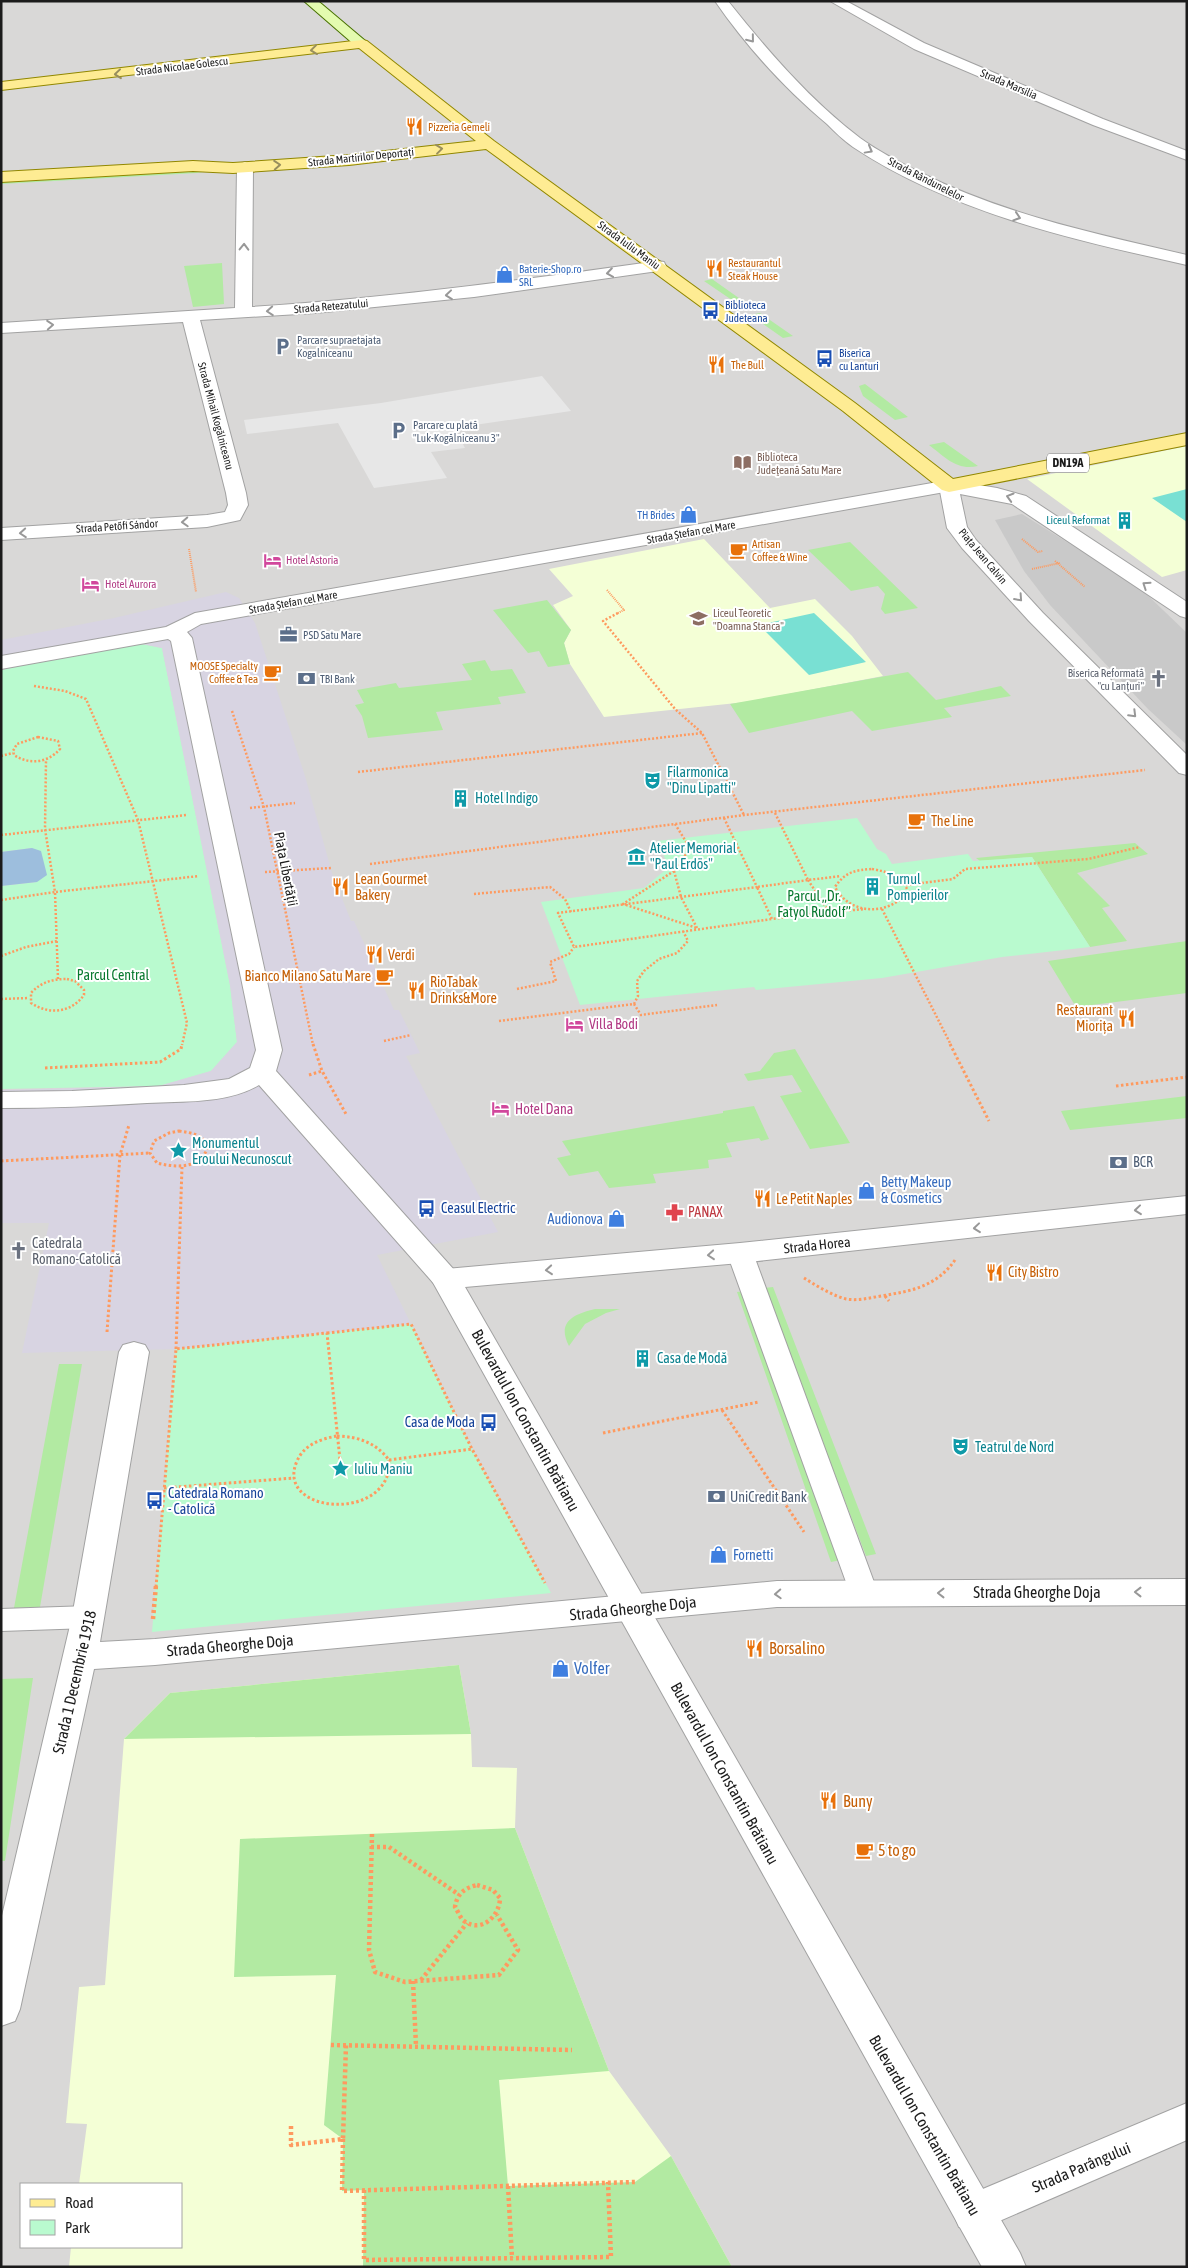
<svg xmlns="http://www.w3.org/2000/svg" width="1188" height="2268" viewBox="0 0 1188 2268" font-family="'Asap Condensed',sans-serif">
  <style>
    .residential { fill: #d9d8d7; fill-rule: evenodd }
    .education { fill: #f4ffd6 }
    .religious { fill: #c9c9c9 }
    .grass { fill: #b2eaa2 }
    .park { fill: #b9facf }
    .pitch { fill: #79e0d3 }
    .parking { fill: #e7e7e7 }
    .plaza { fill: #d8d4e2 }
    .water { fill: #9dbedd }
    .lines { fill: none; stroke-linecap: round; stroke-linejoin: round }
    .service-casing { stroke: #a2a2a2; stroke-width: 2 }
    .pedestrian-casing { stroke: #a2a2a2; stroke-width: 2 }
    .minor-casing { stroke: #a2a2a2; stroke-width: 2 }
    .tertiary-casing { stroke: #a2a2a2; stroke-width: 2 }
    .secondary-casing { stroke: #487201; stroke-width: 2 }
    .primary-casing { stroke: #918700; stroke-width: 2 }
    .path-far3 { stroke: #fe9a5f; stroke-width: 2; stroke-dasharray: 1 1; stroke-linecap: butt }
    .path-far2 { stroke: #fe9a5f; stroke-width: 2.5; stroke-dasharray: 2 2; stroke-linecap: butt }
    .path-far1 { stroke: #fe9a5f; stroke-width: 3; stroke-dasharray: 2.5 2.5; stroke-linecap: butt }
    .path { stroke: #fe9a5f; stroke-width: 4.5; stroke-dasharray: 3 3; stroke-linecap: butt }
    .service { fill: #fff; fill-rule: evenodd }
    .pedestrian { fill: #fff; fill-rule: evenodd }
    .minor { fill: #fff; fill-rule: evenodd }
    .tertiary { fill: #fff; fill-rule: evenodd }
    .secondary { fill: #e3fbaf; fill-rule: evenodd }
    .primary { fill: #feec93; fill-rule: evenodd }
    .oneway { stroke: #989898 }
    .oneway2 { stroke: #988e5d }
    .labels { text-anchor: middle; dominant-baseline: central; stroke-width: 4; stroke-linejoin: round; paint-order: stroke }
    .far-street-label { font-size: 11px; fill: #1b1b1b; stroke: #fff }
    .far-food-label { font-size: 11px; fill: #c56008; stroke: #fff; text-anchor: start }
    .far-shop-label { font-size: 11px; fill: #366cbe; stroke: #fff; text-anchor: start }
    .far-transit-label { font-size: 11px; fill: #164399; stroke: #fff; text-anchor: start }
    .far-service-label { font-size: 11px; fill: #4e5e75; stroke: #fff; text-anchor: start }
    .far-education-label { font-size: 11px; fill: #785e54; stroke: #fff; text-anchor: start }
    .far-culture-label { font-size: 11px; fill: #0d838f; stroke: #fff; text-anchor: end }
    .far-hotel-label { font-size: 11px; fill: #b23c85; stroke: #fff; text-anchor: start }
    .far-worship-label { font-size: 11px; fill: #5b616d; stroke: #fff; text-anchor: end }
    .shield { fill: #fff; stroke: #5f5f5f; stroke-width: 1 }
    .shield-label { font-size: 12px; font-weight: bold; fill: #1b1b1b }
    .culture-label { font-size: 14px; fill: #0d838f; stroke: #fff; text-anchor: start }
    .food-label { font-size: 14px; fill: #c56008; stroke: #fff; text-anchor: start }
    .street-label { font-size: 14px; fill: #1b1b1b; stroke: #fff }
    .park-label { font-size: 14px; fill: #08792f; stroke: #fff }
    .hotel-label { font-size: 14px; fill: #b23c85; stroke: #fff; text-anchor: start }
    .service-label { font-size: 14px; fill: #4e5e75; stroke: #fff; text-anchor: start }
    .shop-label { font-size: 14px; fill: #366cbe; stroke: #fff; text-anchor: start }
    .transit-label { font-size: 14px; fill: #164399; stroke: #fff; text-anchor: start }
    .health-label { font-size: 14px; fill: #be3a42; stroke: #fff; text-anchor: start }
    .worship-label { font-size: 14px; fill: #5b616d; stroke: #fff; text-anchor: start }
    .near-street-label { font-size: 16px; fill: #1b1b1b; stroke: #fff }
    .near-food-label { font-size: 16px; fill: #c56008; stroke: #fff; text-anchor: start }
    .near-shop-label { font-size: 16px; fill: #366cbe; stroke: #fff; text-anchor: start }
  </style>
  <rect width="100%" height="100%" fill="#edecdf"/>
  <path class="residential" d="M1,1H1187V2267H1ZM21,2184H181V2247H21Z"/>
  <path class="education" d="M1187,446V570L1162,577L1027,479Z
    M704,539L770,608L815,599L852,636L883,676L746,702L604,717L570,664L564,643L571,630L553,605L573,596L549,569Z
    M459,1665L471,1734L472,1767L517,1768L515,1828L609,2071L671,2156L732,2267H69L71,2247H181V2184H79L87,2124L66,2123L79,1987L105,1985L124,1739L170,1693Z"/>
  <path class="religious" d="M1022,514L1139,587L1187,633V745L1148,709L1050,605L1024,571L995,520Z"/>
  <path class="grass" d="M195,170H215L197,173L1,184V181Z
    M222,263L224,304L193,307L184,266Z
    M712,279L753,308L745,309L704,281Z
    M760,313L793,336L783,338L750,315Z
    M865,384L908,417L895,420L863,396L859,386Z
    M944,442L978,466C957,471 945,457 929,445Z
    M850,542L918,608L885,614L881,609L885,594L878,586L851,591L808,550Z
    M547,600L571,630L564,643L570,664L548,667L539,651L528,653L493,610Z
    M485,660L491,671L512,669L526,693L498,697L501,704L436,712L443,730L368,738L362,716L355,705L364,703L357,690L396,683L399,688L472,680L462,664Z
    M908,672L936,700L1001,686L1011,696L944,708L952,717L872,731L852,711L749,733L730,704Z
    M1135,843L1148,854L1077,873L1110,906L1102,908L1127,941L1090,947L1032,857L980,861L976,858Z
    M1187,941V993L1076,1007L1048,961Z
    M795,1049L850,1143L810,1149L780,1096L802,1092L792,1075L748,1081L744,1074L760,1071L774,1053Z
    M1187,1096V1118L1070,1130L1061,1111Z
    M754,1106L769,1139L761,1141L759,1138L726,1143L732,1157L708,1160L709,1168L653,1174L656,1183L609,1188L598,1171L569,1176L557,1158L571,1155L562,1141L723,1113V1111Z
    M773,1287L876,1554L866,1556L764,1288Z
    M746,1291L841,1560L831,1562L737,1292Z
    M595,1309H620L606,1313L585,1324L569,1346C556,1321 575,1314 595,1309Z
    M59,1364H82L40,1607L14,1608Z
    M459,1665L471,1734L124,1739L170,1693Z
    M33,1678L5,1861H1V1679Z
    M515,1828L609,2071L499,2080L508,2186L635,2182L671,2156L732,2267H363L364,2190L342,2191L343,2139L324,2125L336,1975L234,1977L240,1839Z"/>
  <path class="park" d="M132,642L162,648L230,985L237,1042L211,1071L159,1086L1,1089V886L37,882L32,848L1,852V670Z
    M857,818L877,849L886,854L892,864L968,854L973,861L1032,857L1090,947L1002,957L882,978L756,990L754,987L580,1005L541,902L644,888L669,867L657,841Z
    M411,1324L472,1449L551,1593L152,1632L176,1349Z"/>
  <path class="pitch" d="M1187,489V522L1152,498Z
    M814,613L866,662L809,675L759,625Z"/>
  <path class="parking" d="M542,376L571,411L454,428L465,448L431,452L447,478L374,488L338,423L247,434L244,420L381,403Z"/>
  <path class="plaza" d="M226,592L239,598L255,623L305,776L332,873L351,921H354L394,1010H399L420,1053L406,1056L498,1232L377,1255L411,1324L176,1349L22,1353L49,1223H1V1090L159,1086L211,1071L237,1042L230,985L162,648L132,642L1,670V640L114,618Z"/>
  <path class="water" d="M32,848L41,851L47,875L37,882L1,886V852Z"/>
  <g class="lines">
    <defs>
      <path id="service" d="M740,1245L749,1247L753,1253L878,1593L874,1601L864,1604L854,1601L850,1593L727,1253L731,1247Z
        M89,1606L99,1609L104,1617L99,1625L89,1628L1,1631V1609Z"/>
      <path id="pedestrian" d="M949,480L956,482L959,486L956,490L201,624L187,632L192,638L282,1050L276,1071L456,1272L461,1279L456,1286L446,1289L436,1286L259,1085C227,1104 183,1101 147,1103C98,1106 50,1108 1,1108V1092L72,1091L184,1085L229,1079L250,1068L256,1050L171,641L168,639L1,669V656L166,627L195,613Z"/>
      <path id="minor" d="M715,1H728C767,50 810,100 860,138C878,151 899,162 919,172C1003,214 1095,234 1187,255V265C1071,239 953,213 853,147C843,140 835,132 827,124C785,89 746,46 715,1Z
        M830,1H846L924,43L1103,119L1187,151V160L1093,125L914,49Z
        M245,162L250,164L253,167L252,307C388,298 523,280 658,261L664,262L666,266L664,270L658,271L474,297L315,313L200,320L246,493L248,505L240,520L207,527L1,540V528L207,515L225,512L228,505L226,493L183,322L1,333V323L235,308L237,167L240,164Z
        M134,1342L145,1345L149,1352L100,1642L155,1639L777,1581L1187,1579V1605L777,1607L155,1665L94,1669L20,2009L15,2021L1,2026V1920L72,1617L119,1352L123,1345Z
        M1187,2103V2140L974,2232L959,2227L953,2213L959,2199Z"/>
      <path id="tertiary" d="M949,480L997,488L1026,496L1187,602V618L1180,616L1012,504L960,494L967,527L976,540L1043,613L1187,755V775L1179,773L1029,621L962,548L947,528L939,486L942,482Z
        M1187,1196V1214L740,1263L465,1287L1020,2253L1026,2267H982L431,1279L436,1272L446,1269L740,1243Z"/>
      <path id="secondary" d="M304,1H318L369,44L362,48L357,47Z"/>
      <path id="primary" d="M362,40L367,41L494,141L855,403L953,479L1187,433V445L949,492L942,490L843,411L486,149L349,165L233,173L193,171L1,182V172L193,161L233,163L349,155L476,141L359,48L1,90V82Z"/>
    </defs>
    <use href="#service" class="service-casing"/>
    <use href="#pedestrian" class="pedestrian-casing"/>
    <use href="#minor" class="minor-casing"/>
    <use href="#tertiary" class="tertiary-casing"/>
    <use href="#secondary" class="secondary-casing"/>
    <use href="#primary" class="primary-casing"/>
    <path class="path-far3" d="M1022,539L1038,552L1043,551
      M189,549L196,592
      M1055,561L1085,587
      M1032,569L1060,563
      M607,590L624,610L616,614"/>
    <path class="path-far2" d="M618,613L603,621L675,709L702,733L744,815
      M34,686L65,691L86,699L138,820L187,1023L182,1045
      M232,711L264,807L313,1045
      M38,737L58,741L60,749C48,763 29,765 14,755L13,751L17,744Z
      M1,756L13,753
      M358,772L702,733
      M250,808L295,803
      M775,813L808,880L841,876
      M724,818L757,887L558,913L574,947L772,919
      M675,824L690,848L674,871L623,904L697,928
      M1,835L187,815
      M370,864L744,815L1145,770
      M872,869C888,872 901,875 908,891C890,916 850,916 835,887C845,872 855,870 872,869Z
      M674,871L681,897L697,928
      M265,872L331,868
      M808,880L829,912L772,919L757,887Z
      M906,885L953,879L965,869L1088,859L1140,847
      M474,894L550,887L565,899L571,912
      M1,900L55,892L45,829L46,760
      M882,909L951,1045
      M829,912L866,909
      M1,956L26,947L57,941
      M58,979L55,892L199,876
      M67,979L75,981L84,990V995C71,1013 49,1015 31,1003V993C41,982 53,979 67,979Z
      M517,989L556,981L550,962L569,954L574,947
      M1,999L29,998
      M634,1004L638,996L637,981L644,971L659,959L677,953L688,941L683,931
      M499,1021L634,1004L641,1015L717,1005
      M384,1041L411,1035"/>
    <path class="path-far1" d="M313,1044L322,1071L346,1114
      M950,1044L989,1121
      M45,1068L160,1062L181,1049L182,1044
      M309,1075L322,1071
      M1116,1086L1187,1077
      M179,1131C192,1133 203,1134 208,1147C200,1169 177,1168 157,1163L150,1153L154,1141L169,1133Z
      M1,1161L150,1153
      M804,1278C817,1286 831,1295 846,1299C858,1301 869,1298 881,1296C911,1291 936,1287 955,1260
      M885,1296L889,1301
      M107,1332L120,1155L129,1125
      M327,1333L411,1324L472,1449L545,1583
      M176,1349L182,1167
      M722,1410L804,1532
      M603,1433L759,1402
      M337,1436C359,1437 375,1442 389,1460C388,1466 389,1473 386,1479C366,1521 276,1508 297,1461C304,1445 320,1439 337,1436Z
      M389,1460L472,1449
      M164,1488L294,1478
      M156,1587L176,1349L327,1333L340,1460"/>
    <path class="path" d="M153,1619L156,1585
      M372,1834L369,1950L375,1972L405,1982L499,1975L518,1950L497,1915
      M371,1847H389L458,1894
      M477,1885L493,1890L500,1898C500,1915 482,1934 464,1921C460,1918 458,1911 455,1907C457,1894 464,1888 477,1885Z
      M421,1980L467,1923
      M413,1981L416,2046
      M331,2045L572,2050
      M291,2126V2145L343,2139L346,2045
      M343,2139L342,2191L635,2182
      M508,2186L512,2258
      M364,2190V2260L611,2257L608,2182"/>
    <use href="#service" class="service"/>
    <use href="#pedestrian" class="pedestrian"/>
    <use href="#minor" class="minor"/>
    <use href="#tertiary" class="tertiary"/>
    <use href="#secondary" class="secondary"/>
    <use href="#primary" class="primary"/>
  </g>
  <defs><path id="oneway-chevron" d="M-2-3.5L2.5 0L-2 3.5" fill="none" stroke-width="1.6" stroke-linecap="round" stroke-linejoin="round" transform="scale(1.25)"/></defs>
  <g class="oneway">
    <use href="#oneway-chevron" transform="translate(751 39) rotate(51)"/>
    <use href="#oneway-chevron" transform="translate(869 150) rotate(29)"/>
    <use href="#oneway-chevron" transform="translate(1017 217) rotate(18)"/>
    <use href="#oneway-chevron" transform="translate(244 247) rotate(-89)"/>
    <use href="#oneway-chevron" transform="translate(610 273) rotate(172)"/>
    <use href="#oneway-chevron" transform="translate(449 295) rotate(174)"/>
    <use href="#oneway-chevron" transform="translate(270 311) rotate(176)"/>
    <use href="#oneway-chevron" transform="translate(50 325) rotate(-4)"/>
    <use href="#oneway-chevron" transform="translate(1010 497) rotate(-164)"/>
    <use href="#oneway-chevron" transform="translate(185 522) rotate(177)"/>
    <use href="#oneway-chevron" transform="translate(23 533) rotate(176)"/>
    <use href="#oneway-chevron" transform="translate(1146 585) rotate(-146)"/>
    <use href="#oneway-chevron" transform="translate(1019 598) rotate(48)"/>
    <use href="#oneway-chevron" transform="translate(1133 714) rotate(45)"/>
    <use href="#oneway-chevron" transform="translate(1138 1210) rotate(174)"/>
    <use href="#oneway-chevron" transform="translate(977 1228) rotate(174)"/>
    <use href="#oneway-chevron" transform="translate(711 1255) rotate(175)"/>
    <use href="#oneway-chevron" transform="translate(549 1270) rotate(175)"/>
    <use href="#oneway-chevron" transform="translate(1138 1592) rotate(180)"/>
    <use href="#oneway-chevron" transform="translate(941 1593) rotate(180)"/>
    <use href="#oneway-chevron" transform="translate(778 1594) rotate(177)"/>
  </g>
  <g class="oneway2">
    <use href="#oneway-chevron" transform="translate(314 50) rotate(173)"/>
    <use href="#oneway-chevron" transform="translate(118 74) rotate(174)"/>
    <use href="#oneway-chevron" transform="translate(439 149) rotate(-7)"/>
    <use href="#oneway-chevron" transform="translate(277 165) rotate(-4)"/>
  </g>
  <defs>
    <symbol id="restaurant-bare" viewBox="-9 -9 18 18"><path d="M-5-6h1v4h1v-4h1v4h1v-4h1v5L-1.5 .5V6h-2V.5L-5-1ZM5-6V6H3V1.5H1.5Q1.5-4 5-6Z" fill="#e8710a" stroke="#fff" stroke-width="2.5" paint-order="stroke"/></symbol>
    <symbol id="shop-bare" viewBox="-9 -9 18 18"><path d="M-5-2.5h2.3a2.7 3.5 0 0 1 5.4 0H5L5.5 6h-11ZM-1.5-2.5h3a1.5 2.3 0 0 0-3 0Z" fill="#3f7fe0" stroke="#fff" stroke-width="2.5" paint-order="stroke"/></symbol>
    <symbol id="bus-bare" viewBox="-9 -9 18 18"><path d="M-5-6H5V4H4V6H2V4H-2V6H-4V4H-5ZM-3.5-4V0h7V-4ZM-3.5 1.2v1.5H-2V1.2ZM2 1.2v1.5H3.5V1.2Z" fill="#1a4fb4" stroke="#fff" stroke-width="2.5" paint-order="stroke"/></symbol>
    <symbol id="parking-bare" viewBox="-9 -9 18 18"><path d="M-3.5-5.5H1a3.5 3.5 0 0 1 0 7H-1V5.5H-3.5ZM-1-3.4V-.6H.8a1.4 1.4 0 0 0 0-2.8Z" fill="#5c6f8a" stroke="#fff" stroke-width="2.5" paint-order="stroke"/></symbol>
    <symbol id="library-bare" viewBox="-9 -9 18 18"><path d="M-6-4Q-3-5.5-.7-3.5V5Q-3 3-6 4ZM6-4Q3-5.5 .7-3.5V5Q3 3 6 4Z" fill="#8d6e63" stroke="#fff" stroke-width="2.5" paint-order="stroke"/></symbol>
    <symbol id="building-bare" viewBox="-9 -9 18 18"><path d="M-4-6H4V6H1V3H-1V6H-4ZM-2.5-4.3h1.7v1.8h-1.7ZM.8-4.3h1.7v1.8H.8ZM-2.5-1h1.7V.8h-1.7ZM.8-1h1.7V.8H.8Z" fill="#0f9aa8" stroke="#fff" stroke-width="2.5" paint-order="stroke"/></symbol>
    <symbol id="cafe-bare" viewBox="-9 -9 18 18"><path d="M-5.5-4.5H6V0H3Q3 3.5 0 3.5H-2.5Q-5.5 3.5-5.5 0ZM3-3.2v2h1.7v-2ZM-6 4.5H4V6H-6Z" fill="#e8710a" stroke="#fff" stroke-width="2.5" paint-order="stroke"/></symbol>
    <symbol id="hotel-bare" viewBox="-9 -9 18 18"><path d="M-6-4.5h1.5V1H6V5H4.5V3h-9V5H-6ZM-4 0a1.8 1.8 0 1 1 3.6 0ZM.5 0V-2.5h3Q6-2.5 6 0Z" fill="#d1479c" stroke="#fff" stroke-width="2.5" paint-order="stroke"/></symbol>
    <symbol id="school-bare" viewBox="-9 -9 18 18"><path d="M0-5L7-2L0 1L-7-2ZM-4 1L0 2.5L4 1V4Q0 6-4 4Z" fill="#8d6e63" stroke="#fff" stroke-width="2.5" paint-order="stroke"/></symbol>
    <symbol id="office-bare" viewBox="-9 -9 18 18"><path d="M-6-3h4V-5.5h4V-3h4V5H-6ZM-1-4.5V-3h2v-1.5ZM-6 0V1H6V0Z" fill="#5c6f8a" stroke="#fff" stroke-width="2.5" paint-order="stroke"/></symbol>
    <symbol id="bank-bare" viewBox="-9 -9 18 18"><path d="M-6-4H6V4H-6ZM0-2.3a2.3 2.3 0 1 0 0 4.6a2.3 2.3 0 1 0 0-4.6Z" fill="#5c6f8a" stroke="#fff" stroke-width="2.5" paint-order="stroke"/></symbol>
    <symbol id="church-bare" viewBox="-9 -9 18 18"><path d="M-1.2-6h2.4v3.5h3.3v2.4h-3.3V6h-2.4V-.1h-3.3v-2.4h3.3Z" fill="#6b7280" stroke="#fff" stroke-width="2.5" paint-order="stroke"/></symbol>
    <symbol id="theatre-bare" viewBox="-9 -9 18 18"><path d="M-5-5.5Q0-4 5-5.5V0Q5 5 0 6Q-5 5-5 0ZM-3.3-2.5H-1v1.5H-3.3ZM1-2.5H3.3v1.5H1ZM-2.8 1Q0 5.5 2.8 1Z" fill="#0f9aa8" stroke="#fff" stroke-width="2.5" paint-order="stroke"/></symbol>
    <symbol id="museum-bare" viewBox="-9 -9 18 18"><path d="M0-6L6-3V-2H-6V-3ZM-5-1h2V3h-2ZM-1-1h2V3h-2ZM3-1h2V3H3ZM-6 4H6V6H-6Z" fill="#0f9aa8" stroke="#fff" stroke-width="2.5" paint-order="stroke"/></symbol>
    <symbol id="sight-bare" viewBox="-9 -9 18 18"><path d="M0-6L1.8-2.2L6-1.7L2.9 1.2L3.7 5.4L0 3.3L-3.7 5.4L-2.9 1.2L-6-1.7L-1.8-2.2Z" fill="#0f9aa8" stroke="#fff" stroke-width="2.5" paint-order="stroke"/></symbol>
    <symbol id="pharmacy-bare" viewBox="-9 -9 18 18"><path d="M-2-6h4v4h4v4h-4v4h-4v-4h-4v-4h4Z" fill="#e0444e" stroke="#fff" stroke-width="2.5" paint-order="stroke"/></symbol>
  </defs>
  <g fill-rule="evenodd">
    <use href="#restaurant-bare" x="402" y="114" width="25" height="25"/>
    <use href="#restaurant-bare" x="702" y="256" width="25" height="25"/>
    <use href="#shop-bare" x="492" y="262" width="25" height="25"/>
    <use href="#bus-bare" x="698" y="298" width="25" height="25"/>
    <use href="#parking-bare" x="270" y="334" width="25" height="25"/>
    <use href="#bus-bare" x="812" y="346" width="25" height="25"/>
    <use href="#restaurant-bare" x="704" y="352" width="25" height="25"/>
    <use href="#parking-bare" x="386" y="418" width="25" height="25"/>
    <use href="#library-bare" x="730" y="450" width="25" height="25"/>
    <use href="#shop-bare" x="676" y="502" width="25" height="25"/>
    <use href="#building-bare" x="1112" y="508" width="25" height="25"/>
    <use href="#cafe-bare" x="726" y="538" width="25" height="25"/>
    <use href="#hotel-bare" x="260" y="548" width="25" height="25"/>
    <use href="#hotel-bare" x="78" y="572" width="25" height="25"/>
    <use href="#school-bare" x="686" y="606" width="25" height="25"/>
    <use href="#office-bare" x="276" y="622" width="25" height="25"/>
    <use href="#cafe-bare" x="260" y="660" width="25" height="25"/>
    <use href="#bank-bare" x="294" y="666" width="25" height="25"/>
    <use href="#church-bare" x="1146" y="666" width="25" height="25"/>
    <use href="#theatre-bare" x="640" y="768" width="25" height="25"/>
    <use href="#building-bare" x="448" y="786" width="25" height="25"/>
    <use href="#cafe-bare" x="904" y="808" width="25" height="25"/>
    <use href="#museum-bare" x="624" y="844" width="25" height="25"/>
    <use href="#restaurant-bare" x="328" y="874" width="25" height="25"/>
    <use href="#building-bare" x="860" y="874" width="25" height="25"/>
    <use href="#restaurant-bare" x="362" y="942" width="25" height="25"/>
    <use href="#cafe-bare" x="372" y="964" width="25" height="25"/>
    <use href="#restaurant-bare" x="404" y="978" width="25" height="25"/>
    <use href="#restaurant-bare" x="1114" y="1006" width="25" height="25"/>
    <use href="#hotel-bare" x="562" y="1012" width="25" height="25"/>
    <use href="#hotel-bare" x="488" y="1096" width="25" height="25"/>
    <use href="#sight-bare" x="166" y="1138" width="25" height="25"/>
    <use href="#bank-bare" x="1106" y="1150" width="25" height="25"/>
    <use href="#shop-bare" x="854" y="1178" width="25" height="25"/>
    <use href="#restaurant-bare" x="750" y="1186" width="25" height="25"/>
    <use href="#bus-bare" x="414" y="1196" width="25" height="25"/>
    <use href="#pharmacy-bare" x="662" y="1200" width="25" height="25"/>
    <use href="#shop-bare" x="604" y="1206" width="25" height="25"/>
    <use href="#church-bare" x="6" y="1238" width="25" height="25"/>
    <use href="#restaurant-bare" x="982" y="1260" width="25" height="25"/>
    <use href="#building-bare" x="630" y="1346" width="25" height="25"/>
    <use href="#bus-bare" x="476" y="1410" width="25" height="25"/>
    <use href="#theatre-bare" x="948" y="1434" width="25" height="25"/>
    <use href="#sight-bare" x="328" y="1456" width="25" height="25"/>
    <use href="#bank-bare" x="704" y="1484" width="25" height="25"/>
    <use href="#bus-bare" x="142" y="1488" width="25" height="25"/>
    <use href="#shop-bare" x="706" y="1542" width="25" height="25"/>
    <use href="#restaurant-bare" x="742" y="1636" width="25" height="25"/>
    <use href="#shop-bare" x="548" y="1656" width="25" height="25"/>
    <use href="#restaurant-bare" x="816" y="1788" width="25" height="25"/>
    <use href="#cafe-bare" x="852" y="1838" width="25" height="25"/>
  </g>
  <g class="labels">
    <g class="far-street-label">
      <text transform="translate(182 66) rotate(-7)">Strada Nicolae Golescu</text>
      <text transform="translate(1009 84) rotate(23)">Strada Marsilia</text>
      <text transform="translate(361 157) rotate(-6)">Strada Martirilor Deportați</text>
      <text transform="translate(926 179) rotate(27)">Strada Rândunelelor</text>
      <text transform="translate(629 245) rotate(36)">Strada Iuliu Maniu</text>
      <text transform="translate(331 306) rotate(-5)">Strada Retezatului</text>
      <text transform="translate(216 416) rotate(75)">Strada Mihail Kogălniceanu</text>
      <text transform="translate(117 526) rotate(-4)">Strada Petőfi Sándor</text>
      <text transform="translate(691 532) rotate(-10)">Strada Ștefan cel Mare</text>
      <text transform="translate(983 556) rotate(50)">Piața Jean Calvin</text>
      <text transform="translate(293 602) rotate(-10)">Strada Ștefan cel Mare</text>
    </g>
    <g class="far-food-label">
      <text x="428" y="127">Pizzeria Gemeli</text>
      <text x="728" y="263">Restaurantul<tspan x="728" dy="13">Steak House</tspan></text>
      <text x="731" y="365">The Bull</text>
      <text x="752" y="544">Artisan<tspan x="752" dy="13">Coffee &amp; Wine</tspan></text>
      <text x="258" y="666" text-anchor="end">MOOSE Specialty<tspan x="258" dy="13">Coffee &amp; Tea</tspan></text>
    </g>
    <g class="far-shop-label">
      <text x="519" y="269">Baterie-Shop.ro<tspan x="519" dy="13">SRL</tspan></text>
      <text x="675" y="515" text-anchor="end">TH Brides</text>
    </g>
    <g class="far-transit-label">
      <text x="725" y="305">Biblioteca<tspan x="725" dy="13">Judeteana</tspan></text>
      <text x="839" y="353">Biserica<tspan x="839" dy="13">cu Lanturi</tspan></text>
    </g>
    <g class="far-service-label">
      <text x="297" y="340">Parcare supraetajata<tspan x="297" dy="13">Kogalniceanu</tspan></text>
      <text x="413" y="425">Parcare cu plată<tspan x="413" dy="13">"Luk-Kogălniceanu 3"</tspan></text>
      <text x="303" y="635">PSD Satu Mare</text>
      <text x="320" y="679">TBI Bank</text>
    </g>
    <g class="far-education-label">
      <text x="757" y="457">Biblioteca<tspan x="757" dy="13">Judeţeană Satu Mare</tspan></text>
      <text x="713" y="613">Liceul Teoretic<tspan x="713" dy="13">"Doamna Stanca"</tspan></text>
    </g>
    <g class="far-culture-label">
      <text x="1110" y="520">Liceul Reformat</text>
    </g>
    <g class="far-hotel-label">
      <text x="286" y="560">Hotel Astoria</text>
      <text x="105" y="584">Hotel Aurora</text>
    </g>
    <g class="far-worship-label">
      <text x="1144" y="673">Biserica Reformată<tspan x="1144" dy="13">"cu Lanțuri"</tspan></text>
    </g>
    <rect class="shield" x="1047" y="453.5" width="42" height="19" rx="4"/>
    <g class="shield-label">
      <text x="1068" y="463">DN19A</text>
    </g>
    <g class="culture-label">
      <text x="667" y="772">Filarmonica<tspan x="667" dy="16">"Dinu Lipatti"</tspan></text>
      <text x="475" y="798">Hotel Indigo</text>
      <text x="650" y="848">Atelier Memorial<tspan x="650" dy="16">"Paul Erdös"</tspan></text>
      <text x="887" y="879">Turnul<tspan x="887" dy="16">Pompierilor</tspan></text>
      <text x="192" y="1143">Monumentul<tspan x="192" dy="16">Eroului Necunoscut</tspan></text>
      <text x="657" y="1358">Casa de Modă</text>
      <text x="975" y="1447">Teatrul de Nord</text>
      <text x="354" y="1469">Iuliu Maniu</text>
    </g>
    <g class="food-label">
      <text x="931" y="821">The Line</text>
      <text x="355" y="879">Lean Gourmet<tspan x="355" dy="16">Bakery</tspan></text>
      <text x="388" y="955">Verdi</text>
      <text x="371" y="976" text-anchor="end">Bianco Milano Satu Mare</text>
      <text x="430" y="982">RioTabak<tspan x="430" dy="16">Drinks&amp;More</tspan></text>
      <text x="1113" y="1010" text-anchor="end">Restaurant<tspan x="1113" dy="16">Miorița</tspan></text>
      <text x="776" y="1199">Le Petit Naples</text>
      <text x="1008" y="1272">City Bistro</text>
    </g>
    <g class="street-label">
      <text transform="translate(286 869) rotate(79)">Piața Libertății</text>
      <text transform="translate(817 1245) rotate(-6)">Strada Horea</text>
    </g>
    <g class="park-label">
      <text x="814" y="896">Parcul „Dr.<tspan x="814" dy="16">Fatyol Rudolf”</tspan></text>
      <text x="113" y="975">Parcul Central</text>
    </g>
    <g class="hotel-label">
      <text x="589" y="1024">Villa Bodi</text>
      <text x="515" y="1109">Hotel Dana</text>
    </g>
    <g class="service-label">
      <text x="1133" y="1162">BCR</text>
      <text x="730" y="1497">UniCredit Bank</text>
    </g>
    <g class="shop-label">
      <text x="881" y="1182">Betty Makeup<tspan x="881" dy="16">&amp; Cosmetics</tspan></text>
      <text x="603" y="1219" text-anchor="end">Audionova</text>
      <text x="733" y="1555">Fornetti</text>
    </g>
    <g class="transit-label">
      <text x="441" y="1208">Ceasul Electric</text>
      <text x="475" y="1422" text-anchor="end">Casa de Moda</text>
      <text x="168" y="1493">Catedrala Romano<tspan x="168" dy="16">- Catolică</tspan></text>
    </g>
    <g class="health-label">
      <text x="688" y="1212">PANAX</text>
    </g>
    <g class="worship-label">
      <text x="32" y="1243">Catedrala<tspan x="32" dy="16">Romano-Catolică</tspan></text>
    </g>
    <g class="near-street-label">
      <text transform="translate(526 1420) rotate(61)">Bulevardul Ion Constantin Brătianu</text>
      <text x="1037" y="1592">Strada Gheorghe Doja</text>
      <text transform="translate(633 1608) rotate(-6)">Strada Gheorghe Doja</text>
      <text transform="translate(230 1645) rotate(-5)">Strada Gheorghe Doja</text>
      <text transform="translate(74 1682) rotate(-77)">Strada 1 Decembrie 1918</text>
      <text transform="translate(725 1773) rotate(61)">Bulevardul Ion Constantin Brătianu</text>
      <text transform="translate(925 2125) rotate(60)">Bulevardul Ion Constantin Brătianu</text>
      <text transform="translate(1081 2167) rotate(-23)">Strada Parângului</text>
    </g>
    <g class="near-food-label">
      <text x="769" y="1648">Borsalino</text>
      <text x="843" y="1801">Buny</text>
      <text x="878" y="1850">5 to go</text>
    </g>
    <g class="near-shop-label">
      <text x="574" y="1668">Volfer</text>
    </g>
  </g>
  <rect width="1188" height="2268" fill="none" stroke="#1b1b1b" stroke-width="5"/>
  <rect x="20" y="2183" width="162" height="65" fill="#ffffff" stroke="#a4a4a4"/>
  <rect x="30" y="2199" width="25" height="8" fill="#feec93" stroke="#a4a4a4"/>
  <text x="65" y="2208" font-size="15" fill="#1b1b1b">Road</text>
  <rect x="30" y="2220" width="25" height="15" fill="#b9facf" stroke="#a4a4a4"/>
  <text x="65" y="2233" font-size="15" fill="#1b1b1b">Park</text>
</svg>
